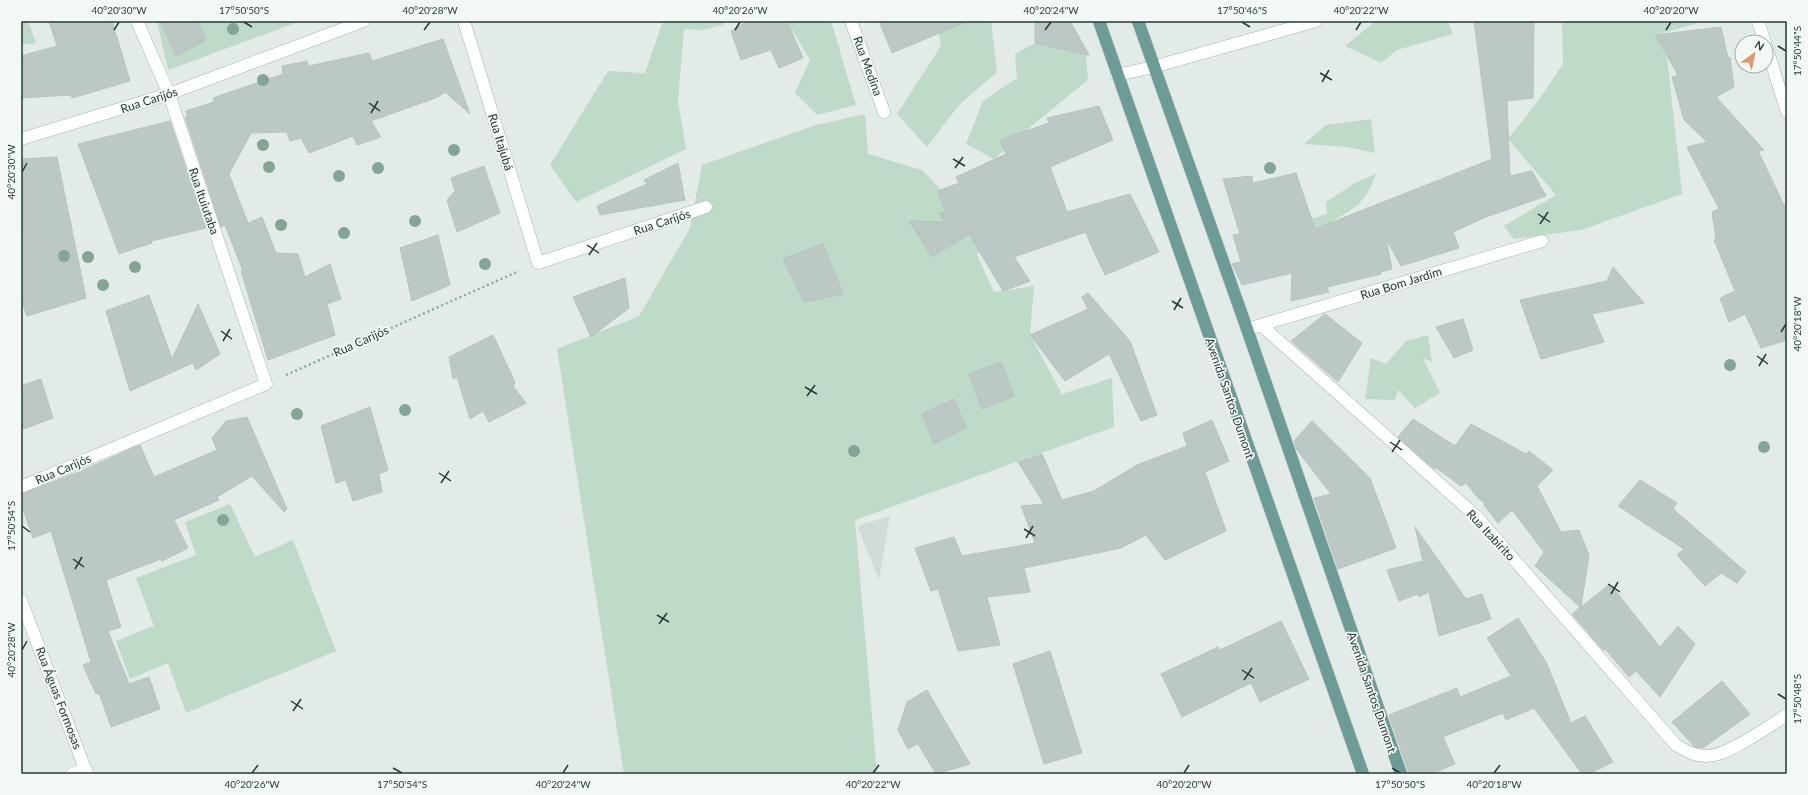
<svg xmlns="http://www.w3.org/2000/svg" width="1808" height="795" viewBox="0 0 1808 795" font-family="Lato,sans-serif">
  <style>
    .built { fill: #d1dbd8 }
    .green { fill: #bedac9 }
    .building { fill: #bbc8c5; stroke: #b6c4c0 }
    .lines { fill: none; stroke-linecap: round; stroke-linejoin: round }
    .minor-casing { stroke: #a6b2b0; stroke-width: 13 }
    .major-casing { stroke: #c2c8c7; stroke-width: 13 }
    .path { stroke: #86aba5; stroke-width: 2.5; stroke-dasharray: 2 3; stroke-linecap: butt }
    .minor { stroke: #fff; stroke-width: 12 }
    .major { stroke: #6b9c96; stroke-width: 12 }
    .tree { fill: #82a695 }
    .ticks { fill: none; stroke: #243a38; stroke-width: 1.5 }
    .labels { text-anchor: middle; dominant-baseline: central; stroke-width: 3.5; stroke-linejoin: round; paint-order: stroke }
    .street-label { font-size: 12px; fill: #243a38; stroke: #f3f8f6 }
    .neatline { fill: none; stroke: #243a38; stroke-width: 1.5 }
    .ticks-label { font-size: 10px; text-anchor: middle; fill: #243a38 }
  </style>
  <rect width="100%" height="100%" fill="#e3ebe8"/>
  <path class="built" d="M890,516L879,580L857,526Z"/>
  <path class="green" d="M21,21H28L36,43L21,45Z
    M157,21H301L168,70Z
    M663,21H724L723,25L703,30L684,29L678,101L686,149L576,202L550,165L608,71L645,73Z
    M787,21H831L856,105L817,115L795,93L810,60Z
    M937,21H991L997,72L959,105L927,147L897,114L941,46Z
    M1379,21H1448L1453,34L1397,50L1381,63L1345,46L1373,23Z
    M1562,21H1695V24L1655,35L1667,57L1682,194L1581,230L1514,239L1504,226L1556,195L1508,139L1538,101L1563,64Z
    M1035,43L1086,54L1088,80L1035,123L994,159L966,144L983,101L1017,78L1015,54Z
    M865,114L868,154L922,170L987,238L977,255L994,292L1034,286L1030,335L1062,394L1112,378L1114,427L855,520L877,774H624L557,349L639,316L690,228L702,165L816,125Z
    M1371,119L1375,153L1347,147L1304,144L1326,125Z
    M1376,174C1365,203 1357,207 1331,222L1326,238L1307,237L1310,219L1327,214L1326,202L1355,183Z
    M1428,335L1432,362L1423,358L1440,393L1415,408L1398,390L1395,400L1365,399L1371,358L1386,364L1406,341Z
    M230,504L255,557L293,540L336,651L186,713L168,663L130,679L116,641L154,626L136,578L196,555L185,522Z"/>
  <path class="building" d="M49,21H112L130,81L72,98L71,95L21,98V56L57,46Z
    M160,21H198L206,40L176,56Z
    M748,21H787L803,58L779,68L771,50L741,60L731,31Z
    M879,21H968L892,53Z
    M1035,21H1070L1089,55L1035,43Z
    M1474,21H1534L1533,98L1507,101L1510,176L1532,171L1546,196L1486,217L1453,232L1459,248L1401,266L1386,239L1392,269L1380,272L1381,274L1327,287L1329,292L1291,301L1292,273L1242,285L1232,264L1241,262L1233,235L1240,234L1223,179L1252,176L1253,183L1296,173L1315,229L1492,159Z
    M1721,27L1728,58L1730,57L1734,87L1716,97L1764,150L1758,151L1787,211V340L1761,348L1745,314L1729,322L1720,298L1735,291L1714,240L1716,239L1712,212L1719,209L1687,147L1707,142L1684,120L1672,77L1678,75L1655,35Z
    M443,39L470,114L445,92L438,97L371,121L381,137L357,145L353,136L309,153L301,138L290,141L287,132L251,133L229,174L248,223L262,217L276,253L298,254L305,277L330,264L341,299L327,304L335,335L268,360L241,271H243L225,225L221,227L185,117H188L186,111L214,102L213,98L283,74L282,66L307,61L309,66L369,53L372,61Z
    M1099,106L1113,140L1050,167L1067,212L1130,194L1159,252L1105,275L1089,241L1086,232L1014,257L1030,281L1003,291L969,234L932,257L909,221L945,222L939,213L945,211L938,191L959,183L956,177L1006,154L1000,140L1049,123L1047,118Z
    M170,121L206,228L151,241L152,243L119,254L78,144Z
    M57,157L86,298L27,316L21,299L22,159Z
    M678,163L685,200L600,215L597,206L647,184L644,180Z
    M484,166L500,213L457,232L447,200L455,191L451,178Z
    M438,235L450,285L412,301L400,248Z
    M823,244L843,294L804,302L783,259Z
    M1613,267L1644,303L1592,314L1604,342L1541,359L1520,300L1607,281Z
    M625,278L629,308L591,337L573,297Z
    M1088,293L1130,341L1157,415L1141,421L1109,354L1065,381L1030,335L1088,309L1082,297Z
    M149,295L172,359L198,304L220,354L196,370L193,363L130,391L106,311Z
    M1325,314L1362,343L1338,382L1291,341Z
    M1463,319L1473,350L1454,358L1436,327Z
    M493,335L515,382L513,386L526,403L489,422L483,411L470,419L457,377L453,379L449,357Z
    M1001,362L1014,396L982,409L969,374Z
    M41,379L53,418L21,430V386Z
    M954,399L966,428L934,444L922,414Z
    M370,407L388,470L379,474L382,492L353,501L346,480L336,483L321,426Z
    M247,417L287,509L284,512L252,476L217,497L219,500L174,520L188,548L162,561L161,559L106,580L121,627L108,631L129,684L149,677L160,709L111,727L99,693L96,694L83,665L91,662L51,531L33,538L21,504V494L81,471L140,445L154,477L217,450L212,438L226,421Z
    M1413,419L1455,446L1471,424L1526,454L1529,451L1553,470L1537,486L1561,532L1579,530L1589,555L1581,607L1610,584L1660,647L1678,626L1695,644L1660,697L1636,671L1629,677L1606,650H1603L1572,614L1580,607L1535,566L1544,552L1512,510L1498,523L1484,505V502L1479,499L1466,483L1461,486L1435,467L1434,469L1398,437Z
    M1212,420L1229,461L1205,472L1226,531L1165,560L1146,535L1121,548L1024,568L1030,592L987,597L1000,645L958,651L938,589L931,591L915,548L954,537L962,556L1035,543L1021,506L1044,504L1018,462L1042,454L1062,500L1094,491L1137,465L1187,446L1183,433Z
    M1312,421L1370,478L1396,548L1338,569L1314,498L1331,494L1297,450L1294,441Z
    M1640,480L1677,503L1673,509L1746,572L1737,583L1721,573L1705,586L1677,555L1684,549L1618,506Z
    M1415,527L1466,599L1482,594L1491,619L1439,636L1429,592L1419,597L1418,594L1399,601L1387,570L1423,561Z
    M1518,618L1546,662L1571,723L1585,716L1613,762L1589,774H1582L1534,708L1506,720L1503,713L1443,737L1455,764L1431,774H1409L1389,715L1457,688L1460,697L1511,676L1487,638Z
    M1281,621L1309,679L1260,702L1251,683L1182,717L1161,674L1218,647L1220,650Z
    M1050,651L1082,753L1044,764L1013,664Z
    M1722,681L1750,714L1703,748L1695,747L1672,722Z
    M927,690L970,764L936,774L918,744L908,749L898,730L907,702Z"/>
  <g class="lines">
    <defs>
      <path id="minor" d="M464,21L538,263L706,207
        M851,21L884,112
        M1758,21L1765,42
        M1766,46L1787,112
        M1117,75L1153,67L1316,21
        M21,139L169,94L364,21
        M1261,325L1542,241
        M1247,329L1261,325L1477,517L1676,745C1685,750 1694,756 1705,756C1727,757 1767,727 1787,715
        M21,487L266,384L169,94L137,21
        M21,600L87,774
        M72,774L86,769"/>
      <path id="major" d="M1099,21L1363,774
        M1138,21L1247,329L1401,774"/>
    </defs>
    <use href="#minor" class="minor-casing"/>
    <use href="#major" class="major-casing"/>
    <path class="path" d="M286,375L519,271"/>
    <use href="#minor" class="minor"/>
    <use href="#major" class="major"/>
  </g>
  <g class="tree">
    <circle cx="233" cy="29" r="6"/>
    <circle cx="263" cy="80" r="6"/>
    <circle cx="263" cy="145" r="6"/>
    <circle cx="454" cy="150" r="6"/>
    <circle cx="269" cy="167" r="6"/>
    <circle cx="378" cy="168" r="6"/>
    <circle cx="1270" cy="168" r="6"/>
    <circle cx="339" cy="176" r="6"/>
    <circle cx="415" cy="221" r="6"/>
    <circle cx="281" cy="225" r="6"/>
    <circle cx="344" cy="233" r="6"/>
    <circle cx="64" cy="256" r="6"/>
    <circle cx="88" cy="257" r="6"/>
    <circle cx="485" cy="264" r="6"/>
    <circle cx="135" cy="267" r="6"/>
    <circle cx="103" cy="285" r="6"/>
    <circle cx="1730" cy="365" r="6"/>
    <circle cx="405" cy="410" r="6"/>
    <circle cx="297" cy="414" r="6"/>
    <circle cx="1764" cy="447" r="6"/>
    <circle cx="854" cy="451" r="6"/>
    <circle cx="223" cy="520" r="6"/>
  </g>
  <path class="ticks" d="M244,22L252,27M1242,22L1250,27M114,30L119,22M424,30L430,22M735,30L740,22M1045,30L1051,22M1356,30L1361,22M1666,30L1671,22M1778,46L1786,51M1320,73L1332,80M1322,82L1329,70M369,103L380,111M371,113L378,101M953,159L965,166M955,168L963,157M22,172L27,163M1538,214L1550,222M1540,224L1548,212M587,245L599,253M589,255L597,243M1172,301L1183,308M1174,310L1181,298M221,331L232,339M1781,332L1786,324M223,341L230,329M1757,356L1768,364M1759,366L1766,354M805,387L817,394M807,396L815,385M1390,442L1402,450M1392,452L1400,440M439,473L451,481M441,483L449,471M22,526L30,532M1024,529L1035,536M1026,538L1033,526M73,559L84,567M75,569L82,557M1608,584L1620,592M1611,594L1618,582M657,615L669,622M659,624L667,613M22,650L27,641M1242,670L1254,678M1244,680L1252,668M1778,694L1786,699M291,701L303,709M293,711L301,699M393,768L402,773M1392,768L1400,773M252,773L258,765M563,773L568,765M873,773L879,765M1184,773L1189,765M1494,773L1500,765"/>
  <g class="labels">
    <g class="street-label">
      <text transform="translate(868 66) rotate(70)">Rua Medina</text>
      <text transform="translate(149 100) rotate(-18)">Rua Carijós</text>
      <text transform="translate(501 142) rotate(73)">Rua Itajubá</text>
      <text transform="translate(204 201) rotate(71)">Rua Ituiutaba</text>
      <text transform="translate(662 222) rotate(-18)">Rua Carijós</text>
      <text transform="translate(1401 283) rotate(-17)">Rua Bom Jardim</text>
      <text transform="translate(361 341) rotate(-24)">Rua Carijós</text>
      <text transform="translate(1230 398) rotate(71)">Avenida Santos Dumont</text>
      <text transform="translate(63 469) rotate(-23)">Rua Carijós</text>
      <text transform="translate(1491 535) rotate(47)">Rua Itabirito</text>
      <text transform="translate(1372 692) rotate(71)">Avenida Santos Dumont</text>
      <text transform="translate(59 698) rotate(69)">Rua Águas Formosas</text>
    </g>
  </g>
  <rect width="1808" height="795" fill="none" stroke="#f3f8f6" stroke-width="44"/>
  <g transform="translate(1754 54) rotate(33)"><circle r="19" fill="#f3f8f6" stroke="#a0acaa"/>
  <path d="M0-3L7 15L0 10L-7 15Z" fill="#e49768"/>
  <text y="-6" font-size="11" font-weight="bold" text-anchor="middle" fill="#243a38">N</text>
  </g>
  <rect x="22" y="22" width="1764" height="751" class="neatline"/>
  <g class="ticks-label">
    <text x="119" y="14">40°20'30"W</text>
    <text x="244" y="14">17°50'50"S</text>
    <text x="430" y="14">40°20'28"W</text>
    <text x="740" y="14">40°20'26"W</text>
    <text x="1051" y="14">40°20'24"W</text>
    <text x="1242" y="14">17°50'46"S</text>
    <text x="1361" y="14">40°20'22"W</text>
    <text x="1671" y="14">40°20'20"W</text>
    <text transform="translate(1797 51) rotate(-90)" y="4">17°50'44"S</text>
    <text transform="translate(11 172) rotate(-90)" y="4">40°20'30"W</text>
    <text transform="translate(1797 324) rotate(-90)" y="4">40°20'18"W</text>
    <text transform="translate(11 526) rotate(-90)" y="4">17°50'54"S</text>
    <text transform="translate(11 650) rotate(-90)" y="4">40°20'28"W</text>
    <text transform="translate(1797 699) rotate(-90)" y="4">17°50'48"S</text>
    <text x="252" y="788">40°20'26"W</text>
    <text x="402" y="788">17°50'54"S</text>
    <text x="563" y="788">40°20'24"W</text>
    <text x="873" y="788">40°20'22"W</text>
    <text x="1184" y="788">40°20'20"W</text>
    <text x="1400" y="788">17°50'50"S</text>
    <text x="1494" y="788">40°20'18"W</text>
  </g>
</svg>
